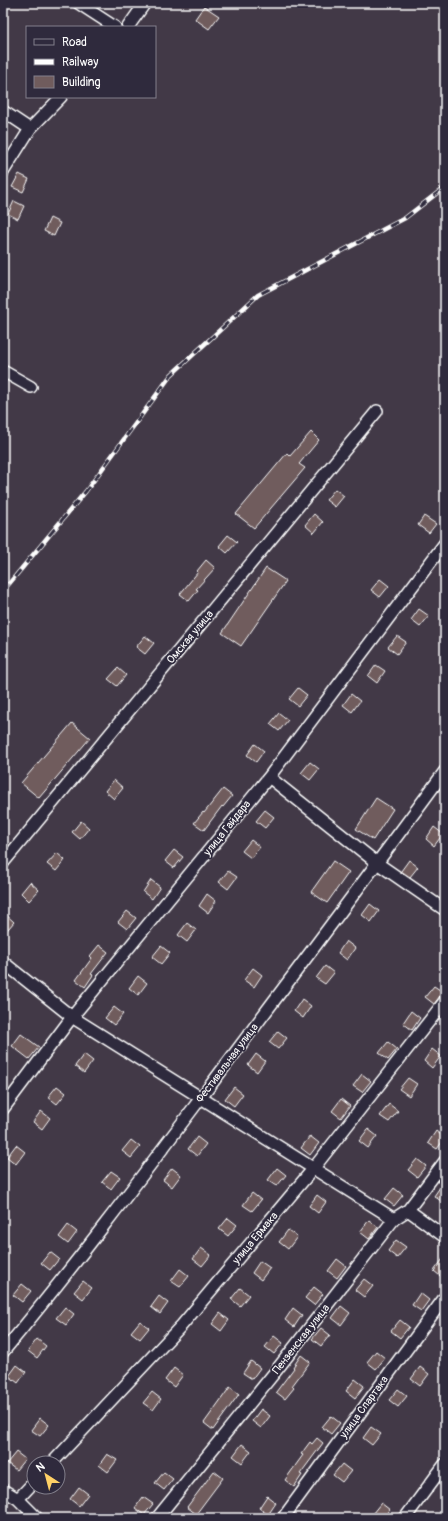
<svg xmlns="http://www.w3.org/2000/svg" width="448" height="1521" viewBox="0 0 448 1521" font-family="Pangolin,sans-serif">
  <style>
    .building { fill: #705c5d; stroke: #fff }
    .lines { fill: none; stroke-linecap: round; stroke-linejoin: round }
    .street-casing { stroke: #fff; stroke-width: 14 }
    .street { stroke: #2f2a3d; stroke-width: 11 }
    .rail-casing { stroke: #fff; stroke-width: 4.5 }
    .rail { stroke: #2f2a3d; stroke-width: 3; stroke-dasharray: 9; stroke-linecap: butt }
    .labels { text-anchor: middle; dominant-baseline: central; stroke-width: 3.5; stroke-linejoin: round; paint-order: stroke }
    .street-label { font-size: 11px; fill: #fff; stroke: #2f2a3d }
  </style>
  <rect width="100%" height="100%" fill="#423947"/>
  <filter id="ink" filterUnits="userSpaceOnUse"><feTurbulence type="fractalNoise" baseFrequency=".025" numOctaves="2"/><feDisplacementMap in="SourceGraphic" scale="8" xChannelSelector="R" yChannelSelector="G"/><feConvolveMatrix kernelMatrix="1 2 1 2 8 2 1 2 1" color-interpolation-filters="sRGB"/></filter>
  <g filter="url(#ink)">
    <path class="building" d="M204,6L219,16L209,29L195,19Z
      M19,174L29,179L23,192L12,187Z
      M14,201L24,206L18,219L8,214Z
      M50,218L60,223L54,236L44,231Z
      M311,432L319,440L299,464L305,468L254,528L236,514L287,453L290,456Z
      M335,489L344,496L335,507L326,500Z
      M314,514L323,522L314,533L305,525Z
      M424,516L436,524L429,533L418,525Z
      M228,535L237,542L227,553L219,546Z
      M206,560L215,568L196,589L198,590L189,601L180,594L198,572L197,571Z
      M266,568L286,581L241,646L222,633Z
      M380,579L389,586L380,597L371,590Z
      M419,609L429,616L420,627L411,620Z
      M145,636L154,643L145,654L136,647Z
      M397,636L406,642L397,654L388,647Z
      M376,665L385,671L377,683L368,676Z
      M118,668L126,675L117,686L108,679Z
      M298,688L307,695L298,706L289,699Z
      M351,694L360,701L352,712L343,705Z
      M279,713L288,720L279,731L270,724Z
      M72,723L90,738L39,798L21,783Z
      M255,744L264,751L256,762L247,755Z
      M310,762L319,769L310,780L301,773Z
      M114,780L123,788L114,799L105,791Z
      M223,789L232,796L223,807L222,806L204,830L194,823L203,812L204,813Z
      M376,798L393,809L373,840L356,829Z
      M265,810L274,817L265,828L256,821Z
      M81,821L89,828L80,839L72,832Z
      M434,827L443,834L434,846L426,839Z
      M251,840L260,847L251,858L242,851Z
      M174,850L183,857L174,868L165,861Z
      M57,853L65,860L56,871L47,864Z
      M409,860L418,867L410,877L401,871Z
      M333,861L349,872L327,903L311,892Z
      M228,871L237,877L228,889L219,882Z
      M151,880L160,887L152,899L143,892Z
      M30,882L39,890L29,901L21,893Z
      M207,894L216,901L208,913L199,906Z
      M370,904L379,911L371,922L362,915Z
      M127,911L136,918L127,929L118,922Z
      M3,912L14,922L3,935Z
      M187,923L196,930L187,942L178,935Z
      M346,941L355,948L347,960L338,953Z
      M99,945L108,952L91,974L93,975L85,987L76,980L92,958L90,956Z
      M161,946L170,953L161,964L152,957Z
      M325,966L334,973L325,984L316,978Z
      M253,968L262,975L254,987L244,980Z
      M138,976L147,983L138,995L129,988Z
      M434,986L443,992L434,1004L425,997Z
      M302,999L311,1006L303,1018L294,1011Z
      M114,1007L123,1014L114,1025L105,1018Z
      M411,1011L420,1018L412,1030L403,1023Z
      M278,1031L287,1038L278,1049L269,1042Z
      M21,1034L39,1047L29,1059L12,1046Z
      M388,1042L397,1049L388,1060L379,1053Z
      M432,1049L441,1056L432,1068L424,1061Z
      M84,1054L93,1061L84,1073L75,1066Z
      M256,1054L265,1061L257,1072L248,1065Z
      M362,1074L371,1081L362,1092L353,1086Z
      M408,1078L417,1084L409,1096L399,1089Z
      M57,1086L66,1093L57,1104L48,1097Z
      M234,1087L243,1094L234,1106L225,1099Z
      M341,1099L350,1106L341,1118L332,1111Z
      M389,1104L398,1111L389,1122L380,1116Z
      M41,1111L50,1118L42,1129L33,1122Z
      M368,1129L377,1136L368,1148L359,1141Z
      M436,1131L445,1138L437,1149L428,1143Z
      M310,1136L319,1143L310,1155L301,1148Z
      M197,1137L206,1144L197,1156L188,1149Z
      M131,1140L140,1147L131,1158L122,1151Z
      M16,1145L25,1152L16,1164L7,1157Z
      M417,1159L426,1166L417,1177L408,1170Z
      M172,1168L181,1175L172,1187L163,1180Z
      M277,1168L286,1175L277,1186L268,1180Z
      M111,1171L120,1177L111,1189L102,1182Z
      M445,1180V1204L434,1196Z
      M394,1188L403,1195L394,1206L385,1199Z
      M252,1193L261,1200L252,1211L243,1205Z
      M317,1195L326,1202L318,1213L309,1206Z
      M228,1218L237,1225L228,1236L219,1229Z
      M369,1220L378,1227L369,1239L360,1232Z
      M68,1225L77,1232L68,1244L59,1237Z
      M288,1230L297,1237L288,1249L279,1242Z
      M396,1240L406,1247L397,1258L388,1251Z
      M201,1248L211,1255L202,1266L193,1259Z
      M50,1252L59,1259L50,1270L41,1263Z
      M445,1256V1280L434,1271Z
      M337,1259L346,1266L337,1278L328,1271Z
      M260,1261L270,1268L261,1280L252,1273Z
      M180,1269L189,1276L180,1287L171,1281Z
      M364,1279L373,1286L364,1297L355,1290Z
      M83,1281L92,1288L83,1299L74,1292Z
      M22,1284L31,1291L22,1302L13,1295Z
      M314,1287L323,1294L314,1305L305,1298Z
      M240,1288L249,1295L240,1306L231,1299Z
      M420,1293L429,1300L421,1311L412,1305Z
      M159,1296L168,1303L160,1314L151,1307Z
      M341,1306L350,1313L341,1325L332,1318Z
      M65,1307L74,1314L66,1325L56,1318Z
      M293,1308L302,1315L294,1327L285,1320Z
      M220,1313L229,1320L221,1331L212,1324Z
      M400,1320L409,1327L400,1338L391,1331Z
      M140,1321L149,1328L140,1339L131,1332Z
      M321,1328L330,1335L321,1346L312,1339Z
      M274,1336L283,1343L274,1354L265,1347Z
      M37,1339L46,1346L37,1358L28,1351Z
      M376,1351L385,1358L376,1369L367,1362Z
      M301,1355L310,1362L292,1386L294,1388L285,1399L276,1392L294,1368L293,1367Z
      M251,1361L260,1368L252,1379L243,1373Z
      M17,1365L26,1372L18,1383L9,1376Z
      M420,1367L429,1374L420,1386L411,1379Z
      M174,1368L183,1375L174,1387L165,1380Z
      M355,1379L364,1386L355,1398L346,1391Z
      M230,1387L239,1394L213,1430L204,1423Z
      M398,1389L407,1396L398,1407L389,1400Z
      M152,1392L161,1399L153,1410L143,1403Z
      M261,1409L270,1416L261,1428L252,1421Z
      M331,1416L340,1423L331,1434L322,1427Z
      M40,1418L49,1425L40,1436L31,1430Z
      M371,1427L381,1434L372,1445L363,1438Z
      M317,1438L323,1443L300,1474L302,1475L294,1487L285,1480L303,1455L301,1454L310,1442L312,1444Z
      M242,1444L251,1451L242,1463L233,1456Z
      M16,1452L25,1459L16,1470L7,1463Z
      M107,1454L117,1460L108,1472L99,1465Z
      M342,1464L351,1471L342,1482L333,1475Z
      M214,1471L223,1478L196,1514L187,1507Z
      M164,1472L173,1479L164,1490L155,1483Z
      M79,1487L88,1494L79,1506L70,1499Z
      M267,1496L276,1503L268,1515L259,1508Z
      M143,1497L153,1504L144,1515L135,1508Z
      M381,1503L390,1510L383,1518H377L372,1514Z"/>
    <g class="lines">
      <defs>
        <path id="street" d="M78,3L115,27
          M128,27L145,3
          M3,111L30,129
          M3,172L30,129L61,97
          M3,371L31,387
          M269,777L377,863L445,910
          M3,863L377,411
          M3,962L72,1017L394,1219
          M3,1109L72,1017L269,777L445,543
          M408,1210L445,1237
          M3,1352C81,1258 154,1160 228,1062C301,965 374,868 445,771
          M52,1463L182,1325L313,1169L445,1001
          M3,1490L18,1499L37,1518
          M18,1499L34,1482
          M157,1518L275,1372L394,1219L408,1210L445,1161
          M283,1518L445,1297
          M405,1518L445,1464"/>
      </defs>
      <use href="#street" class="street-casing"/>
      <use href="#street" class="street"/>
      <defs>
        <path id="rail" d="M3,591L86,491L171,375L258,295L405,218L445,187"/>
      </defs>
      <use href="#rail" class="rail-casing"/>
      <use href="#rail" class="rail"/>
    </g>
  </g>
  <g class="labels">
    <g class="street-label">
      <text transform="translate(190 637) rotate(-50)">Омская улица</text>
      <text transform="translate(227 828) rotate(-51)">улица Гайдара</text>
      <text transform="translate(227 1063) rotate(-53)">Фестивальная улица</text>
      <text transform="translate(255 1238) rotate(-50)">улица Ермака</text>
      <text transform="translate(301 1339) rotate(-52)">Пензенская улица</text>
      <text transform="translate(364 1407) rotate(-54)">улица Спартака</text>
    </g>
  </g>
  <rect width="448" height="1521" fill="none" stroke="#2f2a3d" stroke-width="16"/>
  <rect x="8" y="8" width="432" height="1505" fill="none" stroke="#fff" stroke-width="1.5" filter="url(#ink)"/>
  <rect x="26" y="26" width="130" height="72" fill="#2f2a3d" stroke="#827f8b"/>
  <rect x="34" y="39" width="20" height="6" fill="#2f2a3d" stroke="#827f8b"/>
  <text x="62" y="46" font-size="12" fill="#ffffff">Road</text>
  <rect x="34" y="59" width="20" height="6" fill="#ffffff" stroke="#827f8b"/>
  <text x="62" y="66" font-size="12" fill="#ffffff">Railway</text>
  <rect x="34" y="76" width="20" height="12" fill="#705c5d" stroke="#827f8b"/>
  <text x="62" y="86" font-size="12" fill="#ffffff">Building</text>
  <g transform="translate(46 1475) rotate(324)"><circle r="19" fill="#2f2a3d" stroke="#827f8b"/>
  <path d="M0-3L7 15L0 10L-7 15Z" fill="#ffd166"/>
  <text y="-6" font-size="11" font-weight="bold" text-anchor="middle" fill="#ffffff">N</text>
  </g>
</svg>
